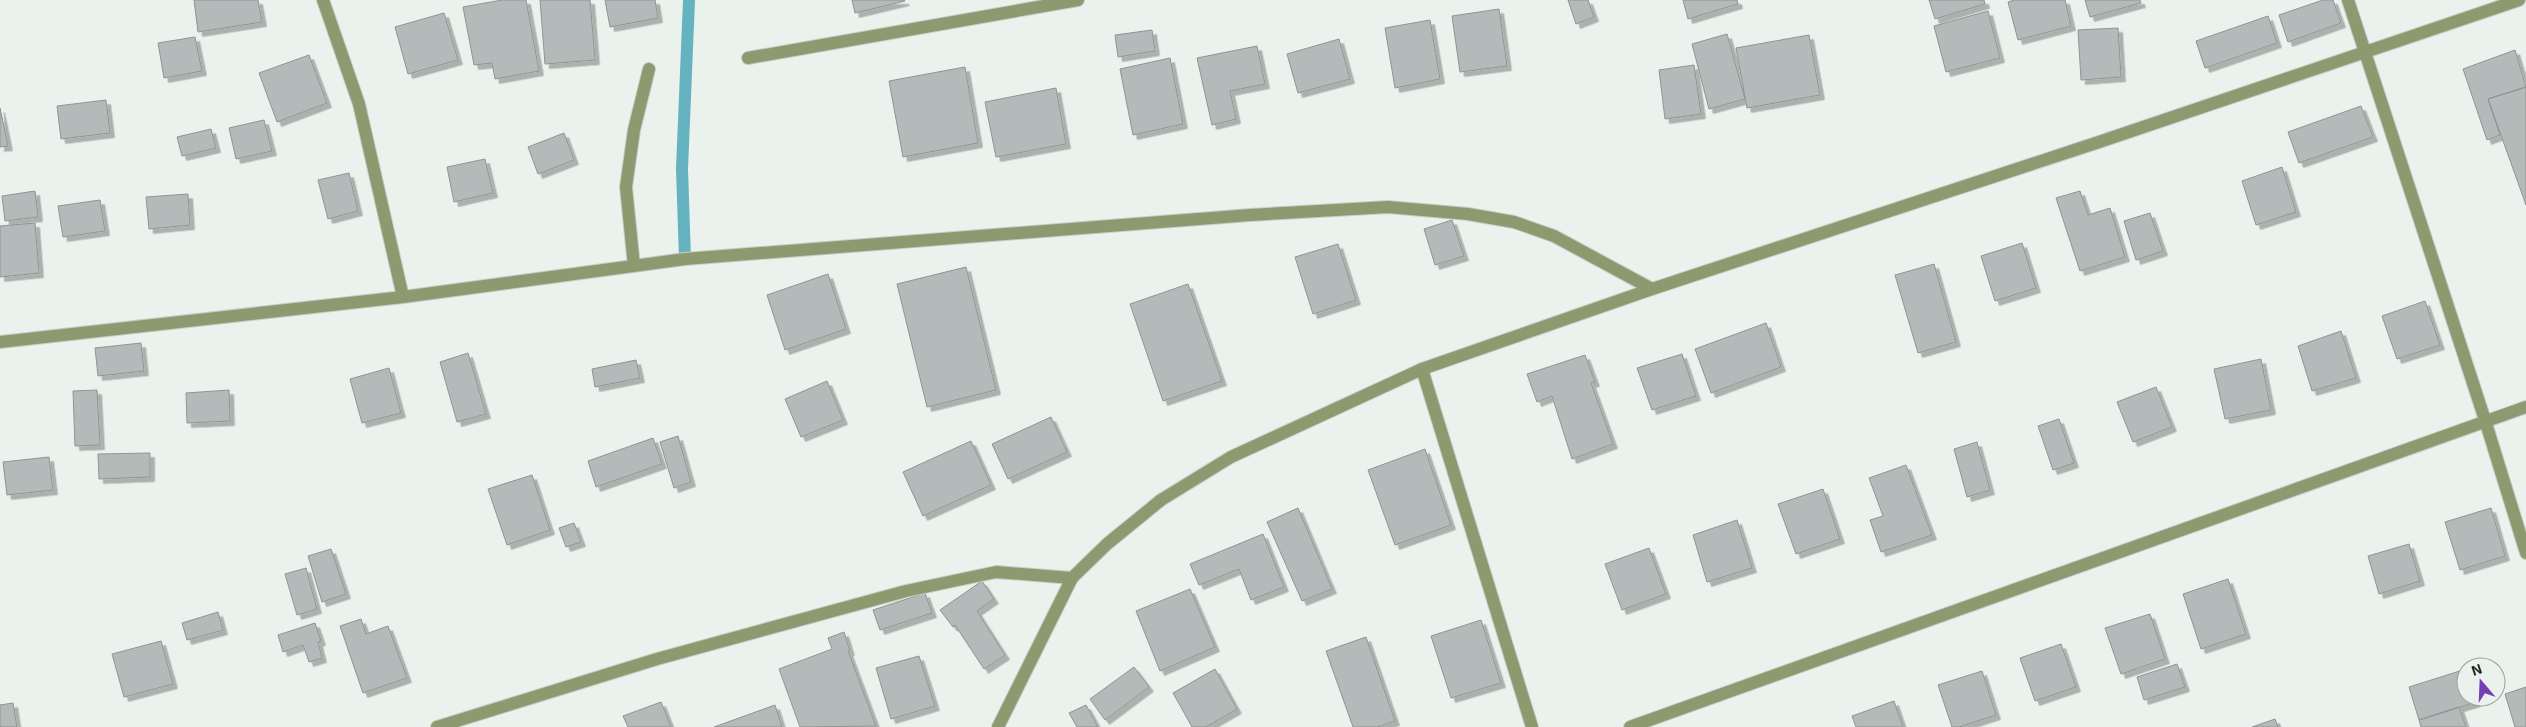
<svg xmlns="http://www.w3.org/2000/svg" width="2526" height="727" viewBox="0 0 2526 727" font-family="'Exo 2',sans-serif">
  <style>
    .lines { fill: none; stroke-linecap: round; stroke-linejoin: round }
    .stream { stroke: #65b2c1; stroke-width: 12 }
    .building { fill: #b3bbba; stroke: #8d9593; filter: url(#shadow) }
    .minor-casing { stroke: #c7cdc9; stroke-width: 14 }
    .tertiary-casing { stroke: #c7cdc9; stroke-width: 14 }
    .minor { stroke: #8d996e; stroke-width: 12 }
    .tertiary { stroke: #8d996e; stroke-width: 12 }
  </style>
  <defs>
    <filter id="shadow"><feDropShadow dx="4.5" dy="4.5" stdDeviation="0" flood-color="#0004"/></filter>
  </defs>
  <rect width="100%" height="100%" fill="#ebf2ed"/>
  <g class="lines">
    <path class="stream" d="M685,259L682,169L689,0"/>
  </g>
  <path class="building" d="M194,0H258L262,22L198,32Z
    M502,0H526L539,71L495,79L492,63L474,65L463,7Z
    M540,0H590L595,60L545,64Z
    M605,0H655L658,18L610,27Z
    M852,0H904L905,1L855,13Z
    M1568,0H1588L1594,17L1576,24Z
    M1683,0H1737L1738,4L1688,19Z
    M1929,0H1984L1985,4L1935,19Z
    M2014,0H2065L2071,26L2018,40L2008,2Z
    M2085,0H2140L2141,3L2090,17Z
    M2323,0H2333L2341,23L2288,42L2279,15Z
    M1499,9L1507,66L1460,72L1452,16Z
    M1988,11L2000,58L1946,72L1934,26Z
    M444,13L458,60L408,74L395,27Z
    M2268,16L2277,43L2205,68L2196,41Z
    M1430,20L1440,79L1395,88L1385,28Z
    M2118,28L2121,77L2081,80L2078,30Z
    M1152,30L1155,51L1118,57L1115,35Z
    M1727,34L1745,99L1709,109L1692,44Z
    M1809,35L1820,95L1747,108L1736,48Z
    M195,37L202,71L164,78L158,43Z
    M1339,39L1350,79L1298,93L1287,54Z
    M1257,46L1265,84L1230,91L1236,119L1212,125L1197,58Z
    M2515,50L2526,87L2488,99L2500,135L2487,140L2463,69Z
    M309,55L327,103L277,122L259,73Z
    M1170,58L1183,124L1133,135L1120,69Z
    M1694,65L1701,114L1665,119L1659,70Z
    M965,67L978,143L903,157L889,81Z
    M2526,87V205L2488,99Z
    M1056,88L1066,144L996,157L985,102Z
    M106,100L110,133L61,139L57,106Z
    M2361,106L2373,137L2299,163L2288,132Z
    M0,108L8,146L0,147Z
    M264,120L272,151L236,159L229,128Z
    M211,129L216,148L182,156L177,137Z
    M564,133L574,160L538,174L528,147Z
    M485,159L493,193L454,202L447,167Z
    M2282,167L2296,212L2256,225L2242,181Z
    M349,173L358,211L328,219L318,180Z
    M35,191L38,217L5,221L2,196Z
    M2080,191L2088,215L2110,208L2125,257L2080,271L2056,198Z
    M188,194L190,225L149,229L146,197Z
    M100,200L105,231L63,237L58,206Z
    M2150,213L2163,251L2136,260L2124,221Z
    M1452,220L1464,256L1435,265L1424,229Z
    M35,223L39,273L0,277V226Z
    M2022,243L2036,288L1995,301L1981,256Z
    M1338,244L1356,300L1313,314L1295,257Z
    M1934,264L1956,342L1918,353L1895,275Z
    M966,267L996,390L927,407L897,284Z
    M828,274L846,329L785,350L767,295Z
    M1188,284L1222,381L1163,401L1130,304Z
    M2425,301L2440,345L2397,359L2382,316Z
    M1766,323L1781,367L1711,393L1695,349Z
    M2341,331L2356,378L2312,391L2298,346Z
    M141,343L144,371L98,376L95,348Z
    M468,353L486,414L457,422L440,362Z
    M1682,354L1696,396L1652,410L1637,368Z
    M1585,355L1595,382L1591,383L1613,444L1572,459L1552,396L1537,402L1527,374Z
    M2261,359L2271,410L2225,419L2214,369Z
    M636,360L640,378L595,387L592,369Z
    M389,368L401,413L362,423L350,379Z
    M827,381L843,420L801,437L785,399Z
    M2156,387L2172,427L2133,442L2117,402Z
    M97,390L100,445L75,446L73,391Z
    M229,390L230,421L187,423L186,393Z
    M1051,417L1067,452L1008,479L992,444Z
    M2059,419L2074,463L2053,470L2038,426Z
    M678,436L691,482L674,488L660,442Z
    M653,438L662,464L596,487L588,461Z
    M971,441L991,485L923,516L903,472Z
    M1977,442L1990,490L1967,497L1954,449Z
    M1425,449L1451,525L1395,545L1368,470Z
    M150,453V477L99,479L98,454Z
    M49,457L53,490L7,495L3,462Z
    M1906,465L1932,535L1881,552L1870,520L1883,516L1869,478Z
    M532,475L550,530L507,545L488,489Z
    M1823,489L1840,539L1796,554L1778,504Z
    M1298,508L1332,589L1302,601L1267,522Z
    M2491,508L2505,556L2460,570L2445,522Z
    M1737,520L1752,568L1707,582L1693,535Z
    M574,523L581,542L566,547L559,528Z
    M1263,534L1284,587L1251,600L1239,569L1199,585L1190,564Z
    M2409,544L2420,581L2379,594L2368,556Z
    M1649,548L1666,594L1622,610L1605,564Z
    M331,549L346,594L322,602L308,556Z
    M306,568L317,609L297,615L285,574Z
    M2228,579L2246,634L2201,649L2183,594Z
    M982,581L994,599L977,611L1005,655L984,669L955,625L953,627L940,610Z
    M1190,589L1215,647L1160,671L1136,611Z
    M925,593L932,613L880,630L873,610Z
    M218,612L223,630L187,640L182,623Z
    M2150,614L2165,659L2121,674L2105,628Z
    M361,619L366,634L388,626L407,678L363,693L340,626Z
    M1481,620L1501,683L1451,698L1431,636Z
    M315,623L321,641L318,642L322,658L309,662L303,645L283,652L278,635Z
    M844,632L850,651H848L876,726L800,727L779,669L832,649L828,638Z
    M1366,637L1395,721L1378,727H1353L1326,651Z
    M161,641L173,684L124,697L112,654Z
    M2061,644L2076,687L2035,701L2020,658Z
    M919,656L935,706L891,719L876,668Z
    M2177,664L2185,687L2144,700L2137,677Z
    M1134,667L1149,687L1105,720L1090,699Z
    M1215,669L1237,709L1206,727H1192L1173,693Z
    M2466,669V697H2475L2476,702L2419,720L2409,687Z
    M1982,671L1996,715L1959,727H1952L1938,685Z
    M2526,687V727H2515L2505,694Z
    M1894,701L1903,727H1856L1852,716Z
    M661,702L671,727H628L623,716Z
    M13,703L17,727H0V705Z
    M775,705L782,727H714Z
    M1086,705L1098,727H1077L1069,713Z
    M2459,707L2466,727H2421L2419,720Z
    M2275,719L2278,727H2252Z"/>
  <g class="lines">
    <defs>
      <path id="minor" d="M323,0L359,104L403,297
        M2348,0L2485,420L2526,553
        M748,58L1078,0
        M634,266L626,187L634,130L649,69
        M0,342L403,297L685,259L1250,215L1388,207L1468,214L1514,222L1554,236L1652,289
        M1422,369L1532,727
        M437,727L657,659L906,591L996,572L1072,578
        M1630,727L2526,407"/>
      <path id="tertiary" d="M998,727L1072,578L1107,544L1161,500L1231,457L1422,369L1652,289L2099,142L2519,0"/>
    </defs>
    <use href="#minor" class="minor-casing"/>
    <use href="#tertiary" class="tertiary-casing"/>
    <use href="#minor" class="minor"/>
    <use href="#tertiary" class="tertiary"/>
  </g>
  <g transform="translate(2481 682) rotate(341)"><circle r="24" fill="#ebf2ed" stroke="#9ba09d"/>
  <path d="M0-4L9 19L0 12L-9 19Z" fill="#763eb5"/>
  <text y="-8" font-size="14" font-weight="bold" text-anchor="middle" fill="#242624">N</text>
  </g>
</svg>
